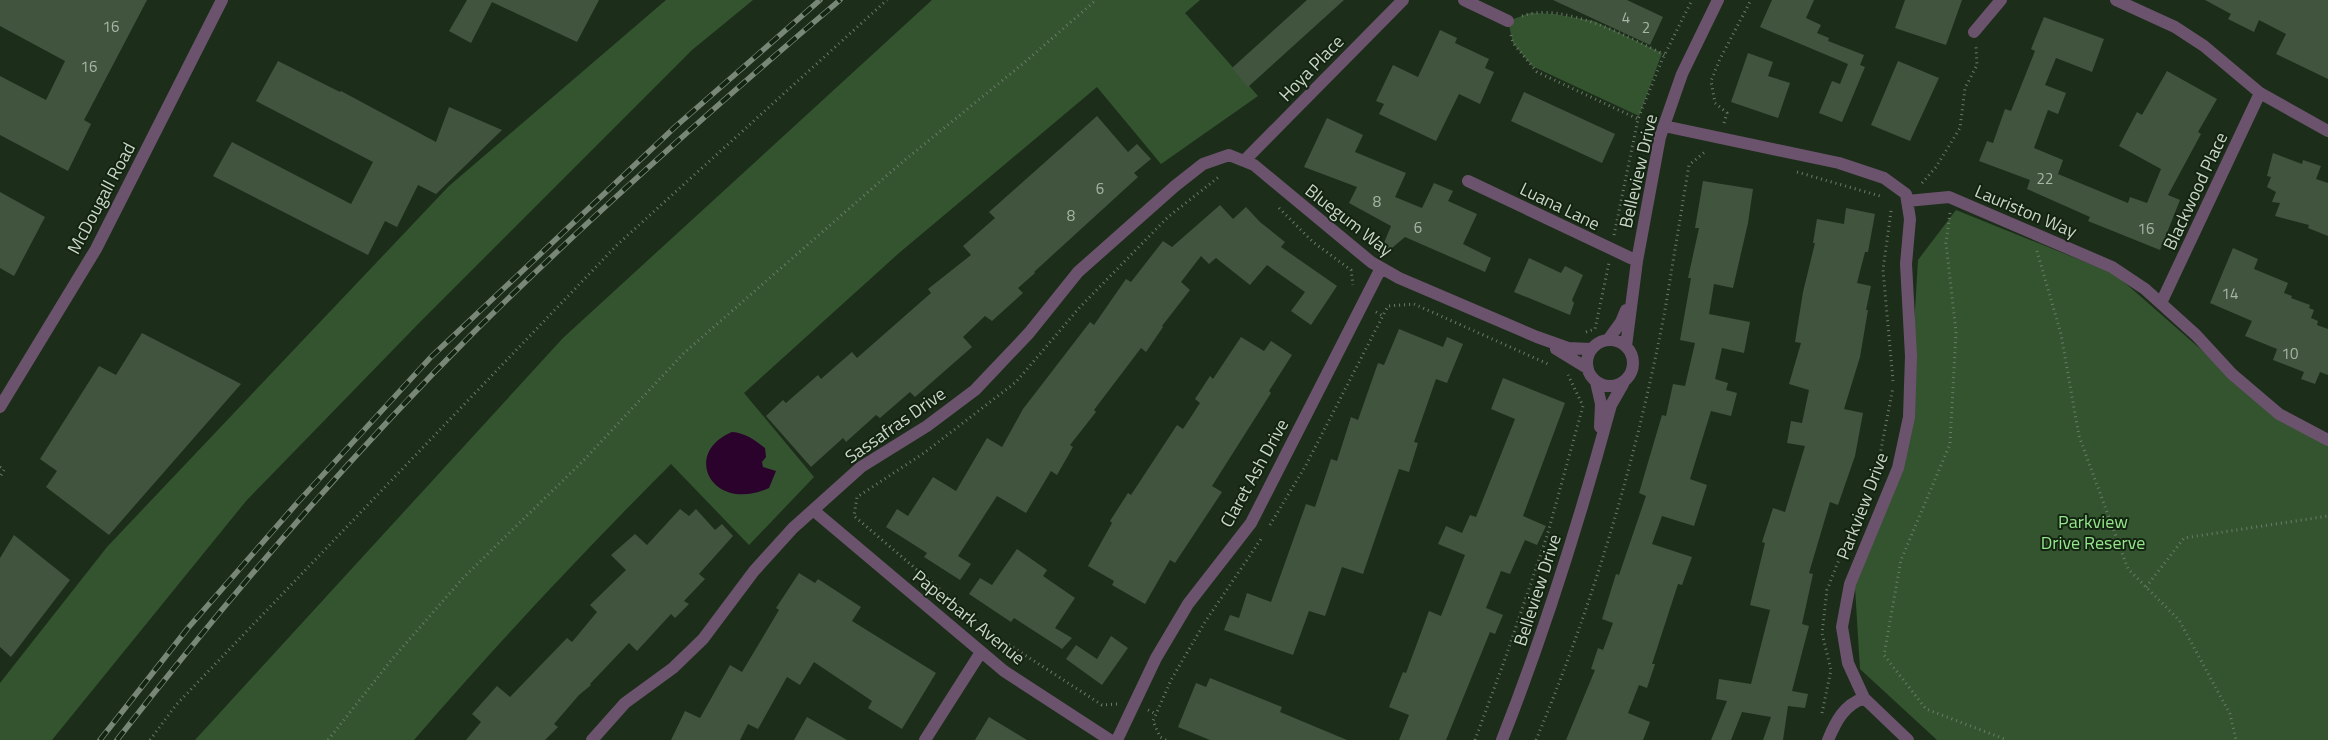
<svg xmlns="http://www.w3.org/2000/svg" width="2328" height="740" viewBox="0 0 2328 740" font-family="'Titillium Web',sans-serif">
  <style>
    .green { fill: #345430 }
    .water { fill: #2a022c }
    .building { fill: #41543e }
    .lines { fill: none; stroke-linecap: round; stroke-linejoin: round }
    .path { stroke: #6b7b6a; stroke-width: 3; stroke-dasharray: 1 4; stroke-linecap: butt }
    .minor { stroke: #6c536d; stroke-width: 12 }
    .rail-casing { stroke: #788777; stroke-width: 5.5 }
    .rail { stroke: #132411; stroke-width: 4; stroke-dasharray: 11; stroke-linecap: butt }
    .labels { text-anchor: middle; dominant-baseline: central; stroke-width: 4; stroke-linejoin: round; paint-order: stroke }
    .number-label { font-size: 15px; fill: #a8b6a6 }
    .street-label { font-size: 18px; fill: #cad6c9; stroke: #132411 }
    .park-label { font-size: 18px; fill: #95e58c; stroke: #132411 }
  </style>
  <rect width="100%" height="100%" fill="#1c2e1a"/>
  <path class="green" d="M666,0H753L692,50L422,320L246,501L52,740H0V683L107,547L449,186Z
    M932,0H1200L1185,13L1258,96L1161,164L1097,87L899,253L744,393L814,477L749,545L671,464C582,553 496,645 414,740H195L563,338Z
    M1530,13L1554,14L1594,21L1662,53L1639,116L1532,66L1513,43L1508,21Z
    M1956,210L2115,274L2271,411L2328,439V740H1937L1860,669L1855,587L1908,428L1918,260Z"/>
  <path class="water" d="M732,432C745,433 755,440 765,448L766,457L762,462L763,467L776,471L769,488C712,514 681,453 732,432Z"/>
  <path class="building" d="M0,0H147L84,120L91,124L68,171L0,135V76L46,100L65,61L0,26Z
    M467,0H599L577,42L492,2L471,43L449,31Z
    M1307,0H1344L1248,87L1232,68Z
    M1553,0H1627L1663,17L1650,45Z
    M1772,0H1814L1806,18L1821,25L1817,33L1829,38L1828,41L1864,55L1860,65L1865,67L1842,122L1819,113L1832,81L1840,84L1848,64L1760,27Z
    M1905,0H1962L1946,45L1895,28Z
    M2205,0H2328V79L2276,54L2286,34L2259,20L2254,32L2228,19L2231,14Z
    M2044,17L2104,39L2092,72L2056,58L2045,85L2066,93L2058,114L2048,110L2034,148L2063,160L2058,174L2128,203L2130,197L2147,203L2161,169L2119,146L2137,112L2142,115L2167,71L2217,99L2198,132L2201,134L2168,195L2180,200L2160,250L2088,221L2090,217L2027,189L2030,180L1979,161L1987,141L1993,143L2005,109L2011,111L2035,51L2031,49Z
    M1440,30L1457,38L1455,43L1489,59L1485,68L1494,72L1480,104L1459,94L1436,141L1379,114L1384,104L1376,101L1393,65L1418,77Z
    M1748,53L1773,62L1768,76L1790,83L1778,118L1731,102Z
    M278,61L340,92L341,91L436,142L449,107L502,130L436,194L418,185L397,227L385,221L368,255L213,176L232,142L351,204L373,162L256,101Z
    M1898,61L1939,78L1910,141L1871,125Z
    M1524,92L1615,134L1602,163L1511,121Z
    M1097,116L1128,152L1137,144L1151,159L1134,173L1138,177L1034,272L1035,273L1018,288L1023,293L992,321L985,316L963,337L972,347L915,397L910,392L880,418L876,415L846,442L843,438L811,467L766,416L783,400L786,403L818,375L821,379L852,352L857,358L931,293L928,289L971,255L963,246L995,218L989,212Z
    M1327,118L1363,135L1355,152L1406,173L1395,197L1422,208L1434,183L1453,191L1448,201L1477,214L1463,244L1491,258L1485,272L1405,237L1380,258L1378,257L1391,226L1349,203L1357,187L1304,167Z
    M2273,153L2302,164L2303,160L2321,166L2316,179L2328,183V236L2308,228L2309,225L2275,216L2280,203L2272,202L2276,192L2267,187L2271,177L2267,176Z
    M1703,181L1753,189L1748,223L1733,288L1714,284L1709,314L1750,322L1744,353L1722,348L1715,379L1728,383L1726,390L1737,393L1731,416L1711,411L1690,479L1707,485L1694,526L1662,516L1652,544L1692,557L1682,585L1678,584L1652,664H1655L1647,688L1639,685L1628,713L1650,722L1643,740H1566L1595,670L1591,669L1598,648L1603,650L1613,623L1602,619L1616,574L1619,575L1646,496L1639,493L1662,415L1666,416L1673,384L1685,386L1695,343L1680,340L1691,278H1688L1699,228H1695Z
    M0,192L45,217L14,276L0,268Z
    M1220,205L1233,219L1246,207L1260,222L1285,242L1281,247L1337,286L1311,325L1291,311L1305,292L1267,265L1250,285L1216,258L1209,264L1201,256L1181,282L1190,290L1162,326L1163,327L1146,352L1141,348L1094,410L1096,412L1070,445L1073,447L1057,475L1051,471L1026,513L997,496L958,556L971,564L960,580L924,557L927,553L886,527L897,509L908,516L933,477L956,491L987,438L1002,447L1023,409L1090,322L1094,325L1126,279L1131,282L1163,241L1172,247Z
    M1846,208L1875,214L1868,252H1865L1857,283L1871,286L1866,310H1868L1860,357L1844,409L1863,413L1855,456L1838,505L1830,502L1809,573L1813,574L1802,624L1809,626L1792,691L1808,694L1805,708L1788,706L1783,740H1763L1771,717L1742,712L1731,740H1711L1727,701L1716,699L1719,679L1751,684L1770,610L1750,605L1765,543L1762,542L1773,508L1785,512L1805,446L1787,443L1791,421L1802,423L1809,390L1789,384L1801,343L1795,342L1803,292L1815,243H1813L1817,219L1844,224Z
    M2233,248L2258,259L2254,269L2288,283L2284,293L2292,296L2291,298L2310,305L2309,308L2314,310L2311,318L2318,321L2317,325L2328,329V375L2320,372L2315,384L2301,379L2304,372L2273,360L2277,349L2245,336L2252,321L2210,303Z
    M1529,258L1561,273L1565,266L1583,275L1572,300L1574,303L1570,315L1514,292Z
    M1399,329L1443,347L1447,337L1463,344L1447,383L1436,379L1414,442L1418,443L1409,472L1399,469L1363,574L1342,567L1325,616L1309,611L1293,655L1224,630L1230,615L1239,618L1247,593L1271,602L1306,504L1315,507L1331,459L1337,461L1351,417L1358,420L1378,363L1384,365Z
    M142,333L241,384L109,535L46,487L57,471L40,459L99,366L116,375Z
    M1241,337L1264,351L1271,341L1292,355L1269,391L1271,393L1212,486L1222,492L1175,563L1170,560L1145,604L1112,585L1114,581L1088,566L1112,523L1110,521L1128,493L1131,495L1177,425L1183,429L1200,403L1195,399L1210,376L1213,379Z
    M1503,378L1565,403L1523,516L1546,526L1537,545L1525,540L1510,574L1501,571L1486,608L1503,615L1495,634L1490,632L1446,740H1399L1409,715L1389,707L1403,672L1406,673L1429,611L1441,616L1465,555L1438,544L1446,526L1462,533L1470,515L1476,517L1515,419L1491,409Z
    M680,509L689,516L696,509L715,530L722,524L733,536L699,574L705,579L684,601L689,604L675,618L671,614L637,651L629,643L590,684L591,685L579,695L554,724L558,727L545,740H466L481,722L472,714L497,686L510,697L567,638L572,642L597,612L590,605L626,570L611,555L635,534L647,545Z
    M14,535L70,580L11,657L0,647V558Z
    M1017,549L1047,570L1043,576L1075,598L1055,628L1072,638L1062,649L1014,618L1011,622L969,594L980,578L992,585Z
    M799,573L815,583L818,579L861,607L852,621L936,673L902,729L868,708L872,701L814,662L800,685L787,677L758,729L748,724L740,740H671L685,711L700,718L730,665L742,672L779,610L776,608Z
    M1111,636L1128,648L1102,685L1066,659L1076,645L1097,659Z
    M1210,678L1282,707L1280,712L1347,740H1210L1178,727L1196,683L1206,687Z
    M807,717L847,740H794Z
    M989,717L1027,740H975Z"/>
  <g class="lines">
    <path class="path" d="M1522,16C1561,1 1629,37 1665,55
      M1511,35L1513,43L1537,72L1638,119
      M1724,123L1727,113L1715,103L1711,81L1720,59L1751,0
      M1797,172L1880,196
      M1922,183L1936,167L1960,128L1965,88L1977,65L1976,47
      M1279,208L1313,242L1351,270L1353,285
      M1891,211L1883,270L1893,381
      M1950,213L1946,243L1956,332L1950,444L1901,560L1884,655L1926,709L2007,740
      M1614,235L1638,119L1662,60L1692,0
      M2037,251L2061,334L2079,436L2128,569L2179,620L2230,714L2236,740
      M1376,312L1383,316
      M1586,332L1595,329L1609,263
      M0,467L4,470L0,477
      M1270,525L1306,465L1388,306L1414,304L1548,364
      M2146,587L2184,538L2328,516
      M1117,704L1102,705L991,633L854,516L857,497L924,453L1016,382L1080,307L1168,217L1220,176
      M1148,710L1156,714
      M1822,713L1831,670L1822,633L1827,590L1880,455L1893,387
      M150,740L176,705L617,245L887,0
      M328,740L393,658L464,577L583,461L684,353L900,164L1025,62L1096,0
      M1166,740L1160,737L1153,721L1171,680L1205,622L1263,536
      M1475,740L1505,659L1547,536L1583,406L1568,375
      M1536,740C1594,602 1637,457 1665,310C1673,262 1681,213 1689,165L1706,151"/>
    <path class="minor" d="M1464,0L1508,21
      M2116,0L2175,27L2204,46L2260,93L2328,131
      M1974,32L2001,0
      M1664,126L1839,163L1884,178L1906,194L1910,219L1906,264L1911,356L1909,417L1898,468L1850,584L1842,627L1848,663L1864,698L1908,740
      M1244,161L1403,0
      M1468,181L1637,261
      M1907,201L1949,197L2112,267L2145,289L2196,335L2232,374L2279,414L2328,440
      M2161,303L2260,93
      M1587 363a23 23 0 1 1 46 0a23 23 0 1 1-46 0Z
      M1608,340L1621,322L1626,310
      M1626,346L1637,261L1660,137L1682,74L1718,0
      M1556,349L1587,368
      M1596,382L1601,404L1600,427
      M0,407L96,249L222,0
      M813,510L1004,671L1110,740
      M592,740L625,703L673,668L703,639L754,571L793,528L861,467L927,426L975,390L1029,333L1078,272L1175,186L1203,164L1229,155L1254,165L1371,262L1399,278L1537,337L1568,348L1591,349
      M925,740L981,652
      M1117,740L1156,658L1188,604L1251,523L1381,268
      M1502,740C1545,631 1580,519 1611,405L1623,384
      M1828,740C1836,721 1844,705 1864,698"/>
    <defs>
      <path id="rail" d="M100,740L188,628L298,502L431,357L675,127L820,0
        M117,740C228,598 346,460 474,332C591,216 714,107 840,0"/>
    </defs>
    <use href="#rail" class="rail-casing"/>
    <use href="#rail" class="rail"/>
  </g>
  <g class="labels">
    <g class="number-label">
      <text x="1626" y="17">4</text>
      <text x="111" y="26">16</text>
      <text x="1646" y="27">2</text>
      <text x="89" y="66">16</text>
      <text x="2045" y="178">22</text>
      <text x="1100" y="188">6</text>
      <text x="1377" y="201">8</text>
      <text x="1071" y="215">8</text>
      <text x="1418" y="227">6</text>
      <text x="2146" y="228">16</text>
      <text x="2230" y="293">14</text>
      <text x="2290" y="353">10</text>
    </g>
    <g class="street-label">
      <text transform="translate(1311 68) rotate(-46)">Hoya Place</text>
      <text transform="translate(1638 171) rotate(-77)">Belleview Drive</text>
      <text transform="translate(2195 191) rotate(-65)">Blackwood Place</text>
      <text transform="translate(101 198) rotate(-62)">McDougall Road</text>
      <text transform="translate(1560 206) rotate(26)">Luana Lane</text>
      <text transform="translate(2026 211) rotate(23)">Lauriston Way</text>
      <text transform="translate(1349 220) rotate(38)">Bluegum Way</text>
      <text transform="translate(895 425) rotate(-35)">Sassafras Drive</text>
      <text transform="translate(1254 473) rotate(-61)">Claret Ash Drive</text>
      <text transform="translate(1862 506) rotate(-69)">Parkview Drive</text>
      <text transform="translate(1537 590) rotate(-72)">Belleview Drive</text>
      <text transform="translate(969 617) rotate(39)">Paperbark Avenue</text>
    </g>
    <g class="park-label">
      <text x="2093" y="521">Parkview<tspan x="2093" dy="21">Drive Reserve</tspan></text>
    </g>
  </g>
</svg>
